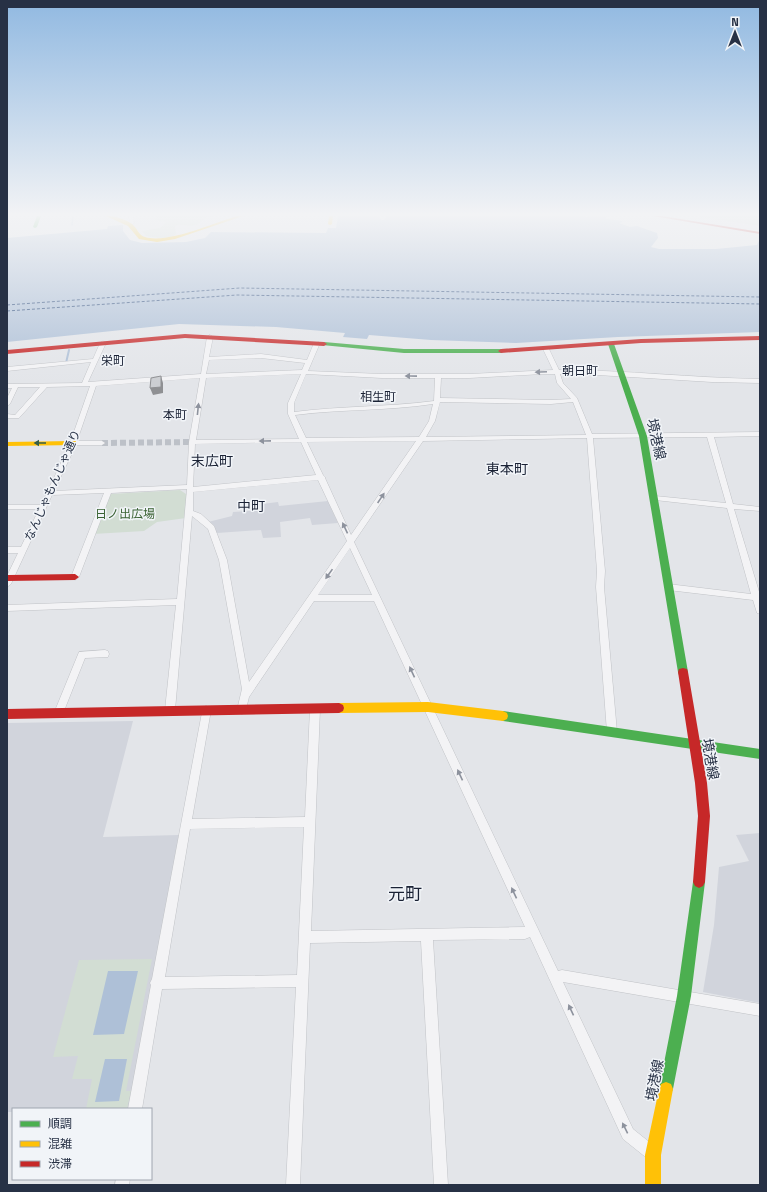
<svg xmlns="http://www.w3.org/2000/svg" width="767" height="1192" viewBox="0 0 767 1192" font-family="'Titillium Web','Noto Sans JP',sans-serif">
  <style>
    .built { fill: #d1d4dc }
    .green { fill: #d2ddd3 }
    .water { fill: #aec0d7 }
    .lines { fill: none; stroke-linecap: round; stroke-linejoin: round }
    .stream-far1 { stroke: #aec0d7; stroke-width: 1.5 }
    .stream { stroke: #aec0d7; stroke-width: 2 }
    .ferry { stroke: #2d4d7d; stroke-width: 1; stroke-dasharray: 3 2; stroke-linecap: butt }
    .street-tunnel { stroke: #bdc1c8; stroke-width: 6; stroke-dasharray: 6 3; stroke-linecap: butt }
    .street-casing { stroke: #c1c3c7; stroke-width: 1 }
    .street { fill: #f3f3f5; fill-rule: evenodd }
    .fast { fill: #4caf50; fill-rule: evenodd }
    .slow { fill: #ffc107; fill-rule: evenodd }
    .jam { fill: #c62828; fill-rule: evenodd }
    .shaded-wall { fill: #8f9093 }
    .building { fill: #ccced2; stroke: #8f9093 }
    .oneway { fill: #8d929d }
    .oneway2 { fill: #345d49 }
    .labels { text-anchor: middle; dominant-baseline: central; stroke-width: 3; stroke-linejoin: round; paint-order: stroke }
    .far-quarter-label { font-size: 12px; fill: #1a2235; stroke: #f1f4f8 }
    .street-label { font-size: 12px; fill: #273145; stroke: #f1f4f8 }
    .park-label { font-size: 12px; fill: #3a6233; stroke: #f1f4f8 }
    .near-street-label { font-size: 14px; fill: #273145; stroke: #f1f4f8 }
    .quarter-label { font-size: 14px; fill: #1a2235; stroke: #f1f4f8 }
    .near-quarter-label { font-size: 17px; fill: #1a2235; stroke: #f1f4f8 }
  </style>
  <rect width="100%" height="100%" fill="#e3e5e9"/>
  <path class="built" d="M328,501L338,523L312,525L310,518L280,522L281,537L263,538L261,530L217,533L208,522L232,516L233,512L262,510V504L278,502L279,506Z
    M133,721L103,837L179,835L128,1109H13V1112H7V723Z
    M760,833V1003L703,992L714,925L719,867L749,861L736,835Z"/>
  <path class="green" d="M157,216H212C204,218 200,224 195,225C189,227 183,224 177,225L175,227L176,234C168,241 155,237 146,236L142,231L160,228L166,222L156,220Z
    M700,216H760V226L699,217Z
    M180,490L186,494V518L157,522L144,531L93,534L111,494Z
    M152,959L126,1091H131L127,1109H86L92,1079H72L78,1056L53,1057L79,960Z"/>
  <path class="water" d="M338,216H379L381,220H384L387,216H583L586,217L609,216L605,218C612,221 618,219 623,222L619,223L630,227L637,226L657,233L658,238L651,247L659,249H716L757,245L760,238V332L618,337L516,343L431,340L369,335L367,339L343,337L345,333L276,327L179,324L7,342V238L107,229L108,226L123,225V231L130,240L142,243L186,242L205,238L211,232L326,233L328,228H336Z
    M108,971H138L124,1034L93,1035Z
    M105,1059H127L119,1101L95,1102Z"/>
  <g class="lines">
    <path class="stream-far1" d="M72,225L73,216"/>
    <path class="stream" d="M66,363L69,350"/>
    <path class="ferry" d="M7,305L240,288L760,297
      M7,311L237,295L760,304"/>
    <path class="street-tunnel" d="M102,443L192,442"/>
    <defs>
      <path id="street" d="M129,216H133L134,223L130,226L128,225L130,223Z
        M210,335L213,337L209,357L261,354L307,360L314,343L319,342L320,343L308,371L382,374H469L553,370L543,349L546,347L549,349L559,370C626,370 693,378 760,379V383L712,382L581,374H560L563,383L577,398L592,434L760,432V436L714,437L733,504L760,507V511L734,509L760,595V614L757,613L753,600L668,590L664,587L668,584L751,594L727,508L655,500L652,498L655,496L726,503L707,437L593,438L605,571L604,587L617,732L615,735L612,736L609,735L607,732L596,587L597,571L587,438L423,441L354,542L558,971L562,970L760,1004V1016L563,982L633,1129L658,1149L660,1154L658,1159L653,1161L648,1159L623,1139L530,937L525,939L433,940L448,1185H434L421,941L310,943L300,1185H286L296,987L162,989L142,1109H128L151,985L150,983L152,979L203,707L206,706L209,707L211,710L192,819L305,817L310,709L312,706L315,705L318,706L320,709L311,931L525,927L374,601H314L249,697L245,713L242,714L239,713L237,710L242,689L219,560L208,529L192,516L175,710L173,713L170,714L167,713L165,710L176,605L7,611V605L177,599L187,489L111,493L79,577L75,580L71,577L104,493L52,495L11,584L7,587V576L18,553H7V547H21L39,509H7V505H41L69,446L90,386L47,387L19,418H7V414L15,415L40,387H18L10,404L7,406V398L12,388H7V384L82,383L91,362L7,371V367L93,359L100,343L103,341L106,343L88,382L201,374L207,337ZM261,358L305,363L302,370L206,374L209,360ZM301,374L288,403V414L299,439L196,440L206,378ZM306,374L382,378H435L434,401C388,407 341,406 294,412V403ZM543,374H555L557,383L571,399L551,400L440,398L441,378H469ZM200,378L189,442L187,485L54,491L76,445H102L105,443L102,441H77L96,386ZM440,402L551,404L573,402L586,435L426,437L435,421ZM433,404L429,421L419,437L306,438L295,415C341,409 387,411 433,404ZM416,441L351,535L325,478V477L323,475L307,442ZM301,442L316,475L193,487L195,444ZM318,480L347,541L249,682L227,560L214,526L201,514L193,511V492ZM350,548L372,595H318ZM304,827L297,975L165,977L190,829Z
        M105,650L108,651L109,654L108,657L85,658L62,716L59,717L56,716L54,713L79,652Z
        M116,1179H130L129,1185H115Z"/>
    </defs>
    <use href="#street" class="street-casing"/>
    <use href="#street" class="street"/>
    <path class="fast" d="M37,216H41L37,227L35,228L33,227Z
      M324,342L404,349H501L504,351L501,353H404L322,345V343Z
      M611,342L614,344L647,436L688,672L687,675L683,676L679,675L678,672L639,436L608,344Z
      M503,711L760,749V759L503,721L499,719L498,716L499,713Z
      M699,876L703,878L705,882L691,996L673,1089L671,1094L666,1096L661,1094L659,1089L677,996L693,882L695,878Z"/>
    <path class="slow" d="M106,216C113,215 126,220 132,224C137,228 139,236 145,237C167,244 214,223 237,216H243L175,239L157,242L139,239L128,226Z
      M329,216H333L332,224L330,225L328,224Z
      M73,441H76V445L7,446V442Z
      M428,702L503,711L507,713L508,716L507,719L503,721L428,712L339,713L335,711L334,708L335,705L339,703Z
      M666,1082L671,1084L673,1089L661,1155V1185H645V1155L659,1089L661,1084Z"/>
    <path class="jam" d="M653,216H662L760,232V234Z
      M185,334L324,342L327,344L324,346L185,338L7,354V350Z
      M760,336V340L641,343L501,353L498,351L501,349L641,339Z
      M75,574L79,577L75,580L7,581V575H9Z
      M683,668L687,669L688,672L707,783L710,816L705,882L703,886L699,888L695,886L693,882L698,816L695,783L678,672L679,669Z
      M339,703L343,705L344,708L343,711L339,713L7,719V709Z"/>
  </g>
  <path class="shaded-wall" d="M161,376L163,383V393L153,395L150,388Z"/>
  <path class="building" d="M161,376V387L150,388L151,378Z"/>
  <defs><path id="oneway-solid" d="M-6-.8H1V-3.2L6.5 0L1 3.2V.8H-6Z"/></defs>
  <g class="oneway">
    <use href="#oneway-solid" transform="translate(541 372) rotate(178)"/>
    <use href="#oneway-solid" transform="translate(411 376) rotate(-179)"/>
    <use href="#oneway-solid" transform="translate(198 409) rotate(-84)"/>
    <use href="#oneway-solid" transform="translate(265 441) rotate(179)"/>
    <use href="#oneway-solid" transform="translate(381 498) rotate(-56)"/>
    <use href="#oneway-solid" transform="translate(345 528) rotate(-115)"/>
    <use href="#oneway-solid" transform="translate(329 574) rotate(125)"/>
    <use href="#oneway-solid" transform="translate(412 672) rotate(-115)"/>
    <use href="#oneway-solid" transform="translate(460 775) rotate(-115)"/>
    <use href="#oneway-solid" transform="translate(514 893) rotate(-115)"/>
    <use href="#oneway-solid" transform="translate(571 1010) rotate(-115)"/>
    <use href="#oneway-solid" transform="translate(625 1128) rotate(-116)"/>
  </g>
  <use class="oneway2" href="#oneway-solid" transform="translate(40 443) rotate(180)"/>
  <linearGradient id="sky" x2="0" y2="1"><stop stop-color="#91b9e1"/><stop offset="0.56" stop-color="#f2f3f5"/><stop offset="1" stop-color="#f2f3f5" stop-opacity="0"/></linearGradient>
  <rect width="767" height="383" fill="url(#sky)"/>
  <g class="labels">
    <g class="far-quarter-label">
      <text x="113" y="360">栄町</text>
      <text x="580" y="370">朝日町</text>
      <text x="378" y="396">相生町</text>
      <text x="175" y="414">本町</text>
    </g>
    <g class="street-label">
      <text transform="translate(52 485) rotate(-66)">なんじゃもんじゃ通り</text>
    </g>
    <g class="park-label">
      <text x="125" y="513">日ノ出広場</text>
    </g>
    <g class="near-street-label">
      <text transform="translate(657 439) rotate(77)">境港線</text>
      <text transform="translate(711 759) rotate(80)">境港線</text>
      <text transform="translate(654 1080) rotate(-79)">境港線</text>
    </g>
    <g class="quarter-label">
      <text x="212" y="460">末広町</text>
      <text x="507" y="468">東本町</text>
      <text x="251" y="505">中町</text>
    </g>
    <g class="near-quarter-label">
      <text x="405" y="894">元町</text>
    </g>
  </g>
  <rect width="767" height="1192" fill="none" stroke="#273145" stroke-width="16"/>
  <rect x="12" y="1108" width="140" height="72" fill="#f1f4f8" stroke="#a0a6b0"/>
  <rect x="20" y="1121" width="20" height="6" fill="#4caf50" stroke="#a0a6b0"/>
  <text x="48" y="1128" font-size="12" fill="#273145">順調</text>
  <rect x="20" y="1141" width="20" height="6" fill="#ffc107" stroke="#a0a6b0"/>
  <text x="48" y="1148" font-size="12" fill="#273145">混雑</text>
  <rect x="20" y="1161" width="20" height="6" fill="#c62828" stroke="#a0a6b0"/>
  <text x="48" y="1168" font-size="12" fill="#273145">渋滞</text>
  <g transform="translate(735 32)" stroke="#f1f4f8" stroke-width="3" paint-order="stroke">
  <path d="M0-3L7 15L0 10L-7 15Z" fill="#273145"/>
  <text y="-6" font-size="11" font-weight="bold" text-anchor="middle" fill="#273145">N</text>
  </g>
</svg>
